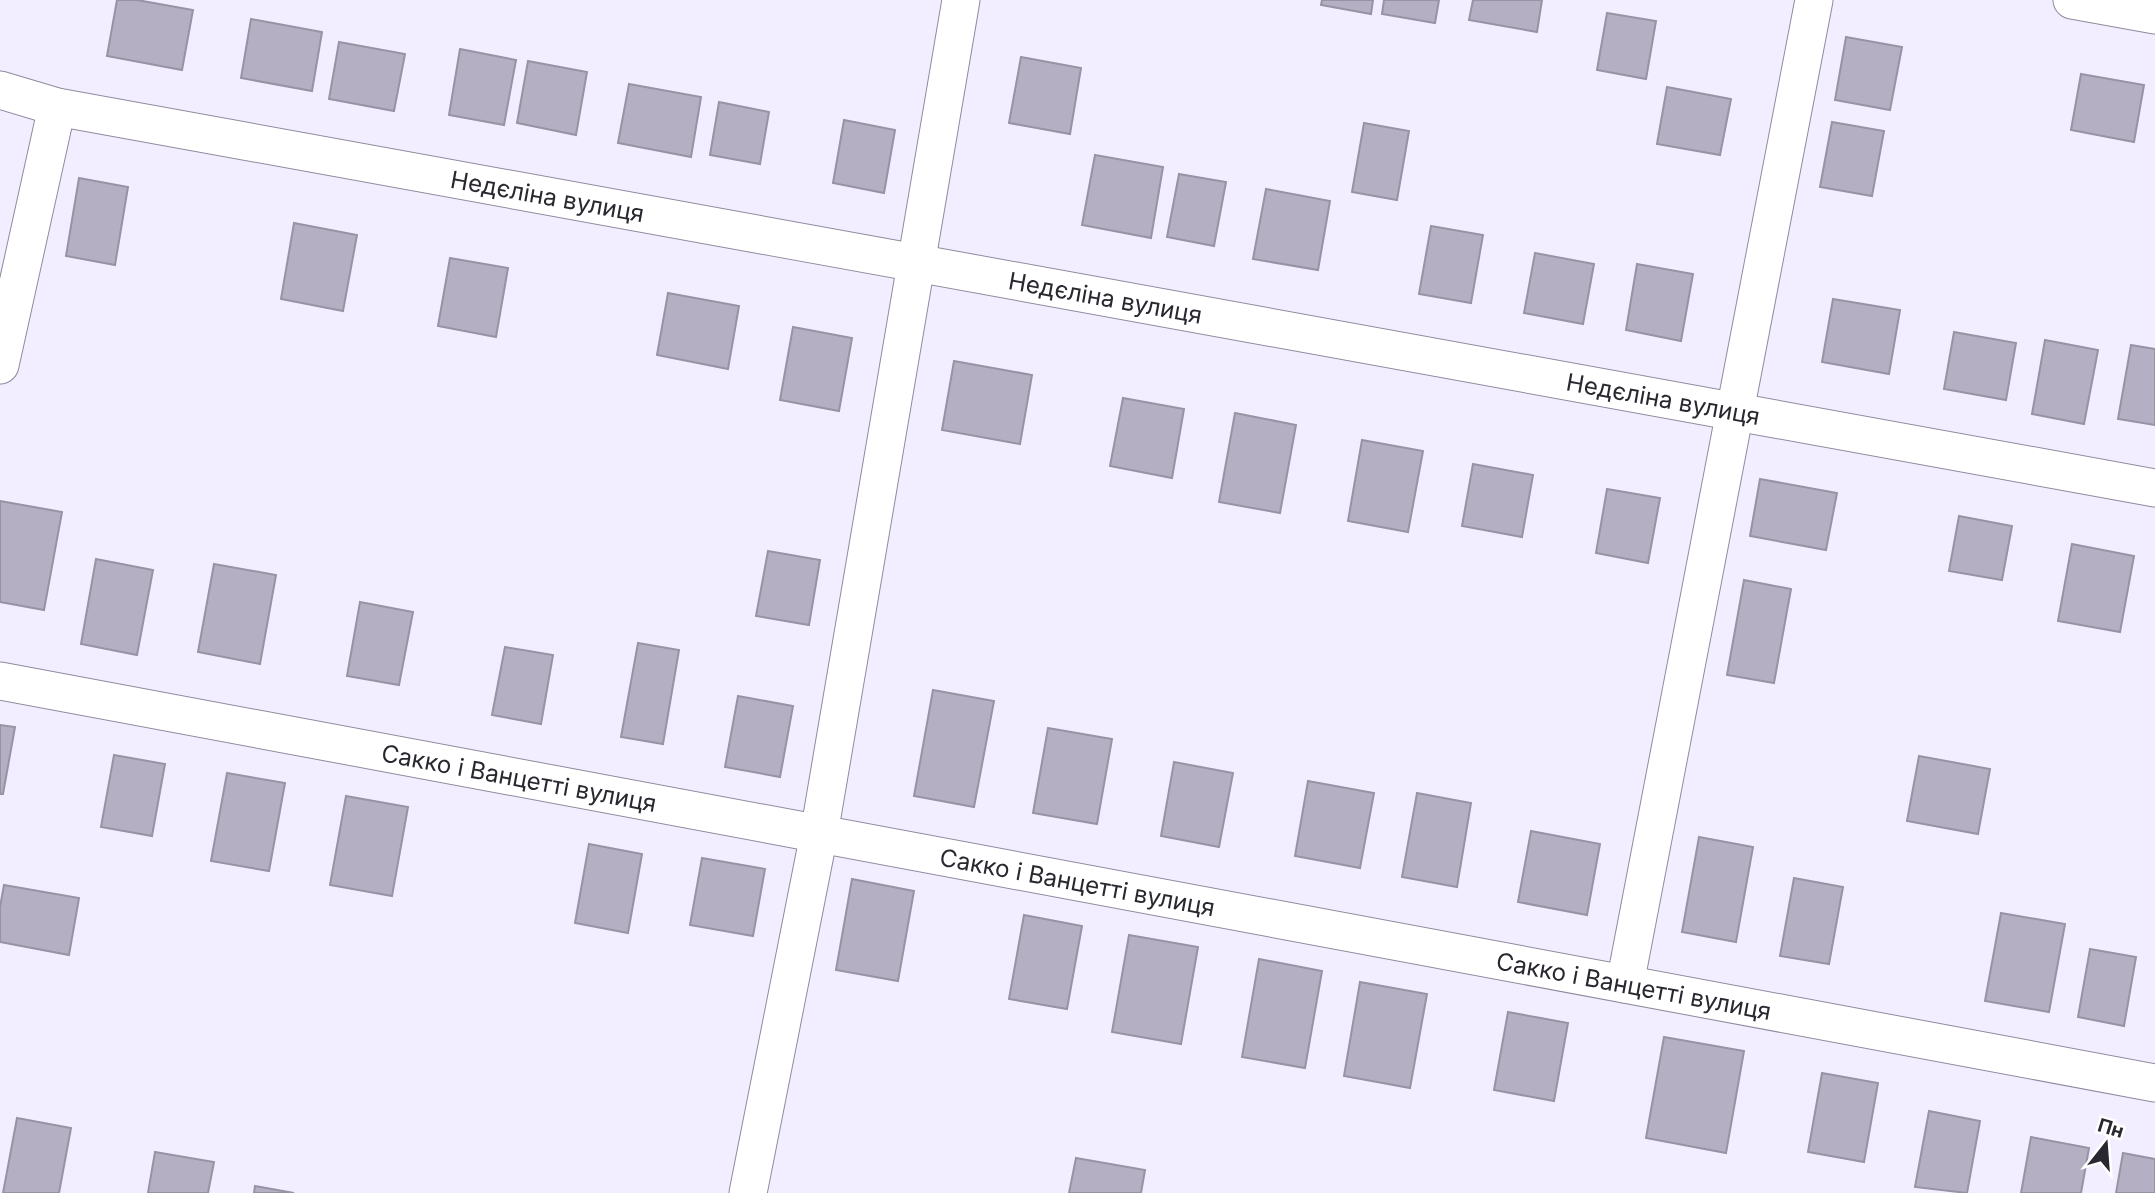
<svg xmlns="http://www.w3.org/2000/svg" width="2155" height="1193" viewBox="0 0 2155 1193" font-family="Inter,sans-serif">
  <style>
    .building { fill: #b5afc3; stroke: #9792a5; stroke-width: 2 }
    .lines { fill: none; stroke-linecap: round; stroke-linejoin: round }
    .minor-casing { stroke: #908a9e; stroke-width: 39 }
    .minor { stroke: #fff; stroke-width: 37 }
    .labels { text-anchor: middle; dominant-baseline: central; stroke-width: 5; stroke-linejoin: round; paint-order: stroke }
    .street-label { font-size: 24px; fill: #29272f; stroke: #fff }
  </style>
  <rect width="100%" height="100%" fill="#f3eeff"/>
  <path class="building" d="M117,0H137L193,10L182,70L107,56Z
    M1322,0H1373L1371,14L1321,5Z
    M1384,0H1439L1435,23L1382,14Z
    M1473,0H1542L1537,32L1469,20Z
    M1607,13L1656,21L1646,79L1597,70Z
    M251,19L322,32L312,91L241,78Z
    M1846,37L1902,47L1890,110L1835,100Z
    M339,42L405,54L394,111L329,99Z
    M460,49L516,60L504,125L449,115Z
    M1021,57L1081,68L1070,134L1009,123Z
    M528,61L587,72L576,135L517,123Z
    M2081,74L2144,85L2134,142L2071,130Z
    M629,84L701,97L691,157L618,143Z
    M1667,87L1731,99L1720,155L1657,144Z
    M719,102L769,112L760,164L710,155Z
    M844,120L895,130L884,193L833,183Z
    M1832,122L1884,131L1872,196L1820,187Z
    M1364,123L1409,131L1397,200L1352,192Z
    M1095,155L1163,167L1151,238L1082,225Z
    M1179,174L1226,182L1214,246L1167,237Z
    M79,178L128,187L115,265L66,256Z
    M1266,189L1330,201L1318,270L1253,259Z
    M294,223L357,235L343,311L281,299Z
    M1431,226L1483,235L1471,303L1419,294Z
    M1535,253L1594,264L1583,324L1524,313Z
    M450,258L508,268L496,337L438,326Z
    M1637,264L1693,274L1681,341L1626,330Z
    M668,293L739,306L728,369L657,355Z
    M1833,299L1900,310L1889,374L1822,362Z
    M793,327L852,338L839,411L780,400Z
    M1954,332L2016,343L2006,400L1944,389Z
    M2045,340L2098,350L2084,424L2032,414Z
    M2131,345L2155,349V425L2118,419Z
    M954,361L1032,375L1020,444L942,430Z
    M1123,398L1184,409L1172,478L1110,466Z
    M1235,413L1296,425L1280,513L1219,502Z
    M1362,440L1423,451L1408,532L1348,521Z
    M1473,464L1533,475L1522,537L1462,526Z
    M1760,479L1837,493L1826,550L1750,536Z
    M1607,489L1660,498L1648,563L1596,553Z
    M0,501L62,512L44,610L0,602Z
    M1959,516L2012,526L2002,580L1949,571Z
    M2072,544L2134,556L2120,632L2058,621Z
    M768,551L820,560L809,625L756,616Z
    M96,559L153,570L137,655L81,644Z
    M214,564L276,575L260,664L198,652Z
    M1744,580L1791,589L1774,683L1727,675Z
    M360,602L413,612L399,685L347,676Z
    M638,643L679,650L663,744L621,737Z
    M505,647L553,655L541,724L492,715Z
    M933,690L994,701L974,807L914,796Z
    M738,696L793,706L780,777L725,767Z
    M0,725L15,727L3,794H0Z
    M1048,728L1112,739L1097,824L1033,813Z
    M114,755L165,764L152,836L101,827Z
    M1919,756L1990,769L1978,834L1907,821Z
    M1174,762L1233,773L1219,847L1161,836Z
    M227,773L285,783L269,871L211,861Z
    M1308,781L1374,793L1360,868L1295,856Z
    M1417,793L1471,803L1457,887L1402,877Z
    M346,796L408,807L392,896L330,885Z
    M1531,831L1600,844L1587,915L1518,902Z
    M1699,837L1753,847L1736,942L1682,932Z
    M589,844L642,854L628,933L575,923Z
    M702,858L765,869L753,936L690,925Z
    M1794,878L1843,887L1829,964L1780,956Z
    M852,879L914,891L898,981L836,970Z
    M4,885L79,898L69,955L0,942V907Z
    M2001,913L2065,924L2049,1012L1985,1001Z
    M1024,915L1082,926L1067,1009L1009,999Z
    M1129,935L1198,947L1181,1044L1112,1032Z
    M2090,949L2136,957L2124,1026L2078,1017Z
    M1259,959L1322,971L1305,1068L1242,1057Z
    M1360,982L1427,994L1410,1088L1344,1076Z
    M1508,1012L1568,1023L1554,1101L1494,1090Z
    M1664,1037L1744,1051L1726,1153L1646,1138Z
    M1822,1073L1878,1083L1864,1162L1808,1152Z
    M1929,1111L1980,1121L1967,1193L1915,1187Z
    M17,1118L71,1128L59,1193H3Z
    M2031,1137L2089,1148L2081,1193H2021Z
    M155,1152L214,1162L208,1193H148Z
    M2123,1153L2155,1159V1193H2116Z
    M1076,1158L1145,1170L1141,1193H1069Z
    M255,1186L294,1193H254Z"/>
  <g class="lines">
    <defs>
      <g id="minor">
        <path d="M2072,0L2155,15"/>
        <path id="s1" d="M0,90L57,107L2155,488"/>
        <path d="M0,365L57,107"/>
        <path id="s2" d="M0,681L2155,1083"/>
        <path d="M1625,984L1814,0"/>
        <path d="M748,1193L819,834L961,0"/>
      </g>
    </defs>
    <use href="#minor" class="minor-casing"/>
    <use href="#minor" class="minor"/>
  </g>
  <g class="labels">
    <g class="street-label">
      <text stroke="none"><textPath href="#s1" startOffset="558">Недєліна вулиця</textPath></text>
      <text stroke="none"><textPath href="#s1" startOffset="1125">Недєліна вулиця</textPath></text>
      <text stroke="none"><textPath href="#s1" startOffset="1692">Недєліна вулиця</textPath></text>
      <text stroke="none"><textPath href="#s2" startOffset="528">Сакко і Ванцетті вулиця</textPath></text>
      <text stroke="none"><textPath href="#s2" startOffset="1096">Сакко і Ванцетті вулиця</textPath></text>
      <text stroke="none"><textPath href="#s2" startOffset="1662">Сакко і Ванцетті вулиця</textPath></text>
    </g>
  </g>
  <g transform="translate(2106 1144) rotate(17)" stroke="#ffffff" stroke-width="5" paint-order="stroke">
  <path d="M0-5L12 26L0 18L-12 26Z" fill="#29272f"/>
  <text y="-10" font-size="19" font-weight="bold" text-anchor="middle" fill="#29272f">Пн</text>
  </g>
</svg>
